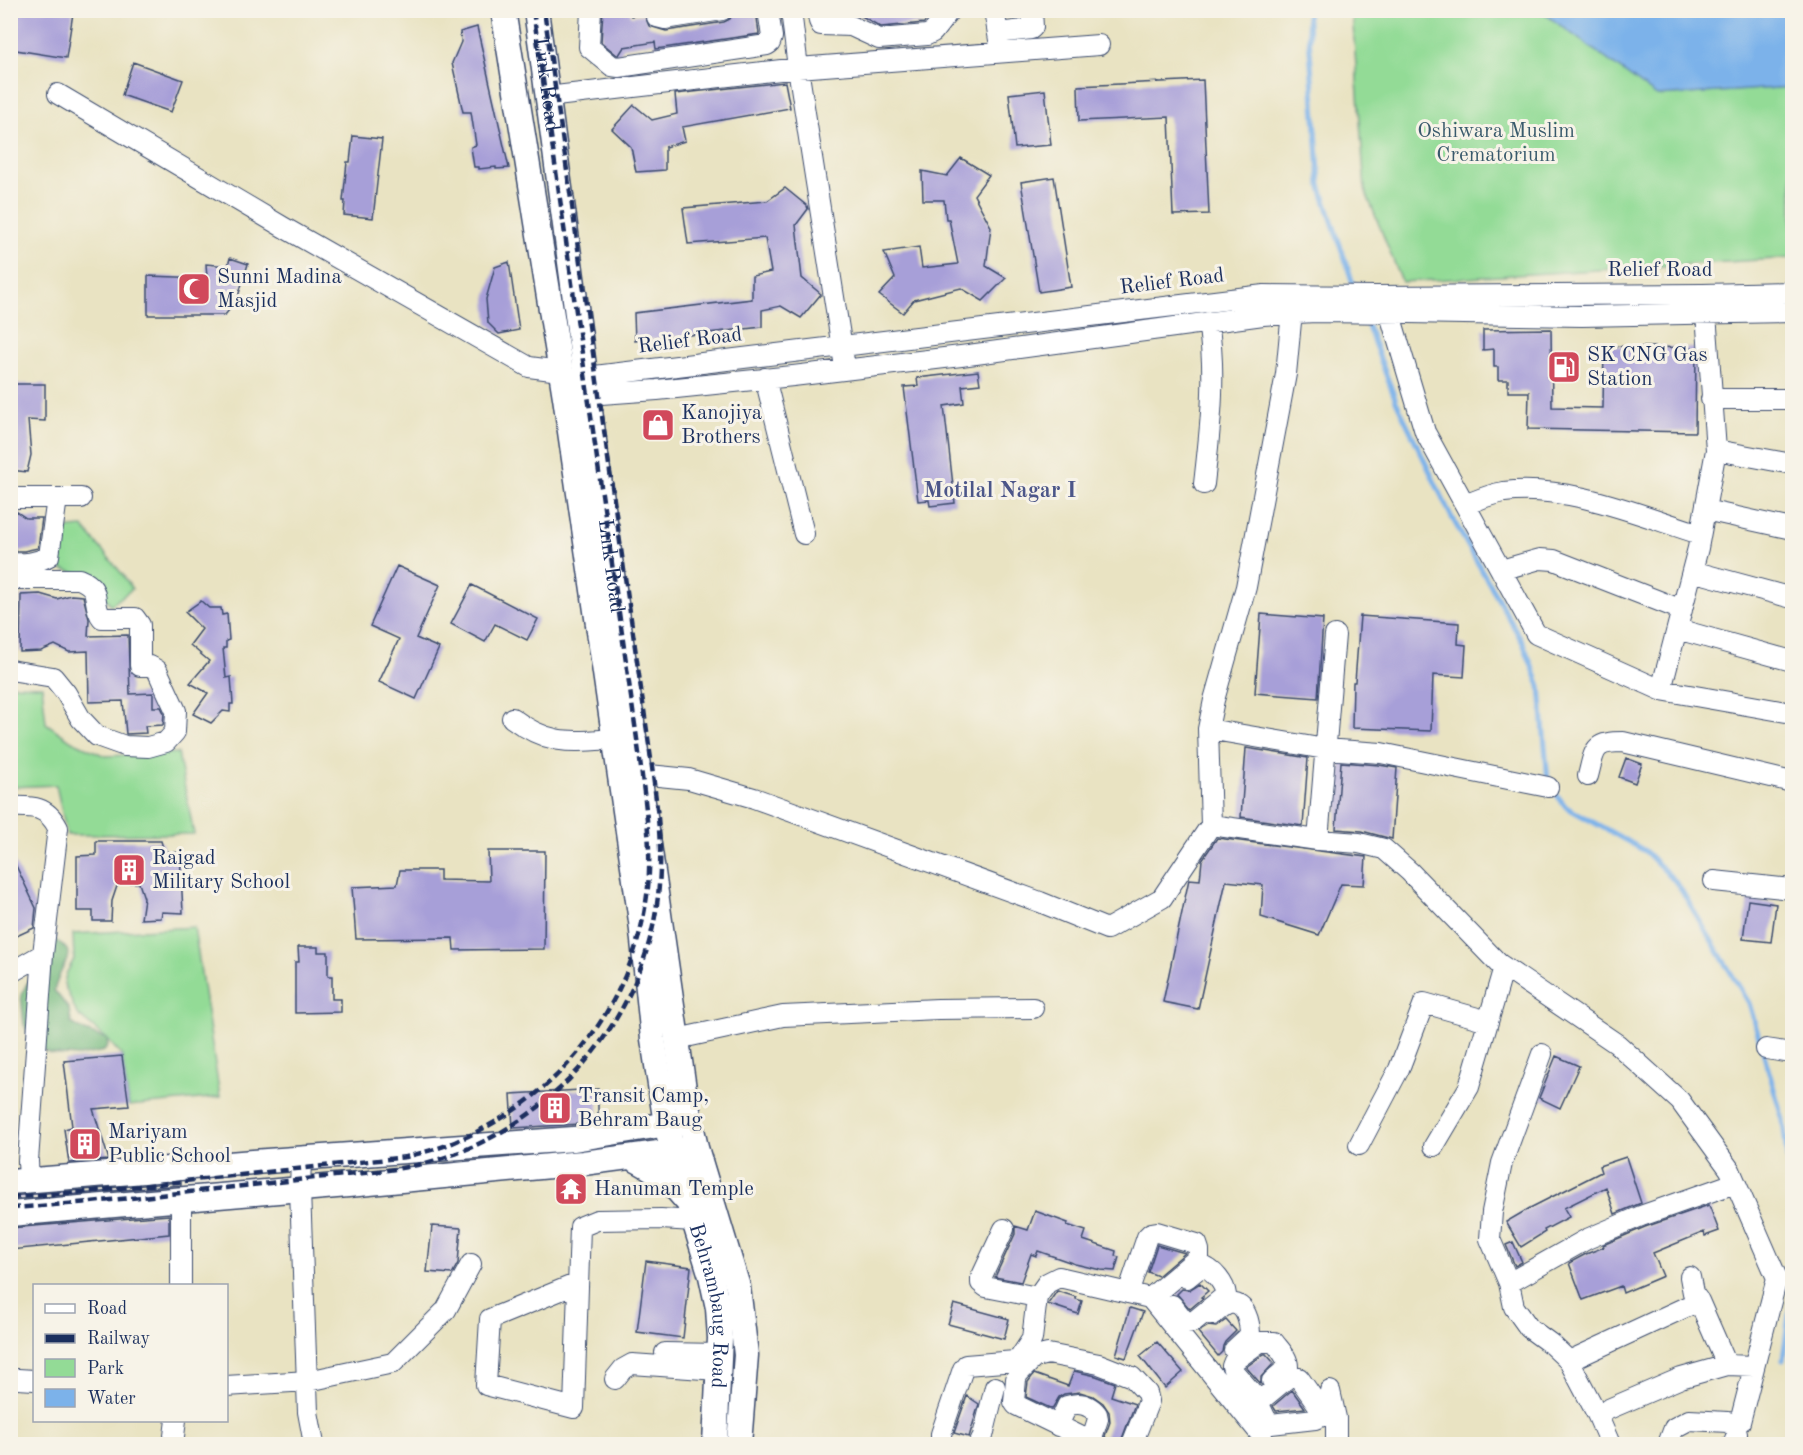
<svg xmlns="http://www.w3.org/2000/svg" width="1803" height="1455" viewBox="0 0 1803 1455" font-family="'Old Standard TT',serif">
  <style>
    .green { fill: #93db96; stroke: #57857a; stroke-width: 1.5 }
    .forest { fill: #76bb7f; stroke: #48756e; stroke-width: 1.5 }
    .water { fill: #7cb2ea; stroke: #4c70a4; stroke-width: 1.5 }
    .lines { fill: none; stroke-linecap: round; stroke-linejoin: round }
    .stream { stroke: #7cb2ea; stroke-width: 5 }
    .building { fill: #a79fd8 }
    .minor-casing { stroke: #3a4a6d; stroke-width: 22 }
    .major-casing { stroke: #3a4a6d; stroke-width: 27 }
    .minor { stroke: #fff; stroke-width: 20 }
    .major { stroke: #fff; stroke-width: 24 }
    .rail { stroke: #1b2f5e; stroke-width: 4.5; stroke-dasharray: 9 4.5; stroke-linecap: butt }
    .labels { text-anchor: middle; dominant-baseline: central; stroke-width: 6; stroke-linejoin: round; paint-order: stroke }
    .street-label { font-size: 21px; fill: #1b2f5e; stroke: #f7f3e8 }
    .park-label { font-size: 21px; fill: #395a6c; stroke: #f7f3e8 }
    .poi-label { font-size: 21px; fill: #1b2f5e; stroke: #f7f3e8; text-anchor: start }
    .neighbourhood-label { font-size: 22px; font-weight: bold; fill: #4c5689; stroke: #f7f3e8 }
  </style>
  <rect width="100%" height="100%" fill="#f7f3e8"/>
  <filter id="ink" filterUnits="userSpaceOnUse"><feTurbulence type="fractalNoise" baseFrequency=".0167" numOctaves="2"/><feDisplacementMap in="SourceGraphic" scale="12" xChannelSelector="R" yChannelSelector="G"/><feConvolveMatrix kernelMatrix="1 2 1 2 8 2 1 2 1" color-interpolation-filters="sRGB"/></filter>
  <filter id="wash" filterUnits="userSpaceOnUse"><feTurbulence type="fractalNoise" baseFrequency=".008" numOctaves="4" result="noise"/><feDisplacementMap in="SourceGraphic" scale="24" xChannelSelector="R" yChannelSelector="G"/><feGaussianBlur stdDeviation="1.35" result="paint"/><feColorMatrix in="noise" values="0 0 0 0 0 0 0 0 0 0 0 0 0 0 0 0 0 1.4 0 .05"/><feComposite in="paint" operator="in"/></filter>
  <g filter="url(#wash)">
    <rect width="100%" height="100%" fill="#e9e3c2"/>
    <path class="green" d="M1352,11H1541L1657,96L1792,87V258L1402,282L1365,190Z
      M83,527L123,575L132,589L111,605L89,577L62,569L55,557L61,534L70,528Z
      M10,685L42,686L46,723L72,741L105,756L178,753L194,834L67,835L56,785L11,787Z
      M194,927L220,1097L129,1106L122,1056L107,1039L77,1014L64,984L66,974L74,959L73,934Z"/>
    <path class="forest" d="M51,939C60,941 66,946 69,955L59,976L54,990L69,1009L71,1023L85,1031L107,1039L108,1046L104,1051L79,1056L50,1054L34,1045L24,1024L21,995Z"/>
    <path class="water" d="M1541,11H1792V87L1657,96Z"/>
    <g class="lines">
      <path class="stream" d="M1307,10L1320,185L1355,290
        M1364,316L1396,401L1451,516L1523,643L1540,686L1548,782
        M1553,790L1566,807L1645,851L1677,883L1749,1003L1783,1120L1792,1200
        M1783,1360L1792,1291"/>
    </g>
    <g id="blocks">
      <path class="building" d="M10,10H56L73,13L66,58L10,49Z
        M603,10H630L631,16L644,14L649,26L666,31L724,22L730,19L733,13L756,10L759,34L656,49L655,42L624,47L619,55H617L601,42Z
        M851,10H934L924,23L881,27Z
        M477,27L509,168L496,169V167L479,169V167H474L471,147L476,145L471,112H463L452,63L461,42L460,32Z
        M133,62L183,80L171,112L122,95Z
        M1203,80L1209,214L1173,215L1169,117L1079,121L1078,86Z
        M785,82L790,108L682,127L685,141L665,147V170L636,172L631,147L612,129L634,105L652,120L677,114L675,94Z
        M1045,90L1051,145L1015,148L1009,94Z
        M353,136L382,139L373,218L344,215L345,201H343L347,162H350Z
        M961,158L989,175L974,195L991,227L986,266L1006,278L983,301L961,288L914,300L903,313L879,295L895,278L884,252L919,247L922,268L958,264L949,219H946L944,200H923L922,171L947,176Z
        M1054,177L1071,287L1039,292L1021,182Z
        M785,188L807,206L808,209L796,225L802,278L821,294L801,318L781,306L762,310V327L635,341L634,313L752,299V276L771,272L765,238L688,244L683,208L767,201Z
        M230,258L248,264L237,300L225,315H148V276L207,278L206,264L228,266Z
        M509,262L519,330L499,334L488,323L486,299L495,267Z
        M1551,329L1552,407L1603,408L1604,346L1696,348L1695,432L1528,429L1529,392H1508V380H1498V367H1494V349L1483,350V330Z
        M978,371L980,384L962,386L964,403L944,406L955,503L930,506L929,500L918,501L904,387L918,386L917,378Z
        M10,384H45V421L28,420L31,455L27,472L10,470Z
        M10,510H14L26,518H42L38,548L24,551H10Z
        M397,566L440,585L416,638L439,648L416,699L379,682L399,639L370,626Z
        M472,585L538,619L527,640L495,624L485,642L451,624Z
        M40,594L57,599L71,595L83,596L89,619L88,636L128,635L130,694L153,693V707H161L164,713L163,725L145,726L146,733L126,734L123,701L89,702L88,651L69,652L55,645L41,651L20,652L21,595Z
        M201,601L209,608H221L222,615L227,614L229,640L226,641V648H223L226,678L231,677L233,704H230V712L223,711L211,723L193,714L208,693L190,683L209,661L190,645L202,629L185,612Z
        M1261,614L1323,619L1318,698L1255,693Z
        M1360,616L1459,623L1458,644L1466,645L1464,677L1433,675L1431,731L1352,728L1353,682H1355Z
        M1246,748L1308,758L1303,826L1241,817Z
        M1626,758L1642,764L1635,783L1619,777Z
        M1341,762L1379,765L1397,768L1392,839L1362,831L1336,829Z
        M1217,838L1366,857L1364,885L1341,884L1319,935L1261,917L1263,885L1226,881L1198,1009L1163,1002L1189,879L1200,880L1202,860Z
        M96,841H161L164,851L180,853L183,913L162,912L161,918L141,919L144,898L139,883H118L112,901L111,921H93V911H77V856L96,855Z
        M488,851H545L544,949L454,950L453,938L356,939L352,887L397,885L400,870H440V880L489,881Z
        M10,853L36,908L34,928L10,939Z
        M1748,900L1776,904L1771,942L1743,939Z
        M298,947H318V952H328V976H332V999H341V1012L295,1013V962H299Z
        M122,1056L129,1106L93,1109L109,1160L69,1163L64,1129L72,1127L64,1061Z
        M1556,1056L1579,1066L1560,1108L1539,1098Z
        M598,1089V1121L580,1124L513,1128L511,1094Z
        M1626,1157L1641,1203L1615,1214L1606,1187L1564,1208L1569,1217L1544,1230L1545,1232L1521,1247L1506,1222L1530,1208L1601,1172L1599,1166Z
        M181,1182V1185L10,1200V1196Z
        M1709,1205L1719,1231L1705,1236L1704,1232L1653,1253L1663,1276L1623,1293L1621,1286L1583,1300L1569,1263L1586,1254L1604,1247L1603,1245L1645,1227Z
        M1035,1211L1068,1223L1067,1225L1086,1231L1083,1240L1116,1251L1115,1256L1119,1257L1115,1271L1101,1270L1075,1264L1038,1251L1036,1256L1031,1254L1021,1282L995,1277L1015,1234V1226L1028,1230Z
        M169,1215V1234L10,1250V1228Z
        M432,1226L461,1228L458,1263L452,1274L427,1272Z
        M1513,1242L1522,1262L1515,1266L1506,1245Z
        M1157,1245L1185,1253L1158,1276L1148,1272Z
        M646,1261L691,1267L683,1338L637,1332Z
        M1200,1283L1208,1291L1201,1297L1203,1298L1190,1309L1177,1294L1182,1289L1189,1290Z
        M1057,1291L1076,1297V1299L1082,1301L1078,1314L1048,1304Z
        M954,1304L1009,1319L1004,1339L948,1324Z
        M1130,1308L1143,1312L1126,1358L1116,1355Z
        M1226,1320L1236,1331L1225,1342L1223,1346L1222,1352L1218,1356L1198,1332L1208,1326L1216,1327Z
        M1157,1342L1183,1372L1165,1388L1140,1356Z
        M1264,1354H1266L1274,1363L1261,1377V1384L1246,1367Z
        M1074,1371L1096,1376L1115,1383L1111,1396L1135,1404L1120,1444L1108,1443L1105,1436L1110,1422L1109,1412L1103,1403L1093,1396L1080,1392L1064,1394L1059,1397L1052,1409L1026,1397L1028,1382L1034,1374L1068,1386Z
        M1292,1390L1305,1408L1276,1411L1273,1406Z
        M967,1396L979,1404L969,1437L954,1433Z"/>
    </g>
  </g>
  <g filter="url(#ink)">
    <use href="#blocks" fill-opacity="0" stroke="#3a4a6d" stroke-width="1.5"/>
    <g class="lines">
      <defs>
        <path id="minor" d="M591,10L589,47L612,66L619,67L767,45L770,43L772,37L768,10
          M655,10L657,17L665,19L722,10
          M791,10L798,68L844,361
          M817,10L819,21L821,25L851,26L879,39L927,35L933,32L950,10
          M994,10L1000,46
          M998,33L1031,29L1033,27L1032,10
          M58,94L283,227L529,367L560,371
          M547,97L798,68L1099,45
          M1293,301L1286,374L1246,587L1214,700L1208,729L1211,825L1318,840L1335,635
          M1386,301L1425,432L1536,634L1661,690L1792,713
          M765,378L804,534
          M570,379L1264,295L1375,296L1703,294L1792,292
          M573,396L657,390L793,376L961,356L1263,315L1315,312L1408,313L1582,316L1792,312
          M1711,399H1792
          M1716,450L1792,464
          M1204,484C1210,430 1217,376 1208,322
          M10,498H81
          M1465,505C1477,500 1491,494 1504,492C1568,484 1639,515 1700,534
          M1705,510L1792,529
          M10,563C25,564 36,563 49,556L57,498
          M1501,570L1540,559L1554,560L1682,610
          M1692,571L1792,598
          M10,579H79C104,589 90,602 102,618H135L140,625V666H150L157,670L176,711L175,732L166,742L148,747L125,746L97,736L81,719L66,693L53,677L10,670
          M1677,629L1792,661
          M1661,690L1698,548L1716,450L1706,314
          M512,718C549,746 571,742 614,739
          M1208,729L1325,749L1381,753L1548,787
          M639,774L689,779L754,798L1040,902L1107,929L1162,898L1211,825
          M1588,776C1595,749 1593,742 1623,742L1792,782
          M10,807C33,806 47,806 58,828L43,954
          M1318,840L1359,843L1384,849L1410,872L1498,963L1617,1044L1680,1101L1730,1170L1777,1278L1740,1422
          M1714,881L1792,889
          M10,973L43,954L28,1161L29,1180
          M677,1039L783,1016L938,1009L1033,1008
          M1766,1049L1792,1053
          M1542,1054L1502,1163L1492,1212L1490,1239L1509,1283L1514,1307L1529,1328L1551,1344L1569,1361L1597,1414L1610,1444
          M1359,1145L1399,1069L1424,1003L1488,1021
          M1434,1146L1469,1087L1504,967
          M301,1158L300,1190L308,1412L314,1444
          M1004,1229L981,1278V1283L986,1287L1037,1297
          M1690,1277L1693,1293L1699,1301L1727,1365
          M578,1283L490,1319L486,1385L574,1408L580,1227L597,1220L661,1219L694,1221
          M1509,1283L1587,1239L1641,1216L1735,1183
          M181,1286V1201
          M1128,1293L1147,1237L1151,1233L1157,1232L1197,1244L1199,1250V1257L1150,1298
          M1172,1305L1186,1323L1193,1322L1226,1295C1225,1284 1213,1269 1202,1266L1187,1278
          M1213,1315C1218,1311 1224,1305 1230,1304C1246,1301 1250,1324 1250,1335L1234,1350
          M665,1353L719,1354
          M1569,1361L1699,1301
          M18,1379L34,1380
          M615,1379L623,1369L632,1364L718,1370
          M226,1386L308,1381L393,1363L446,1310L471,1264
          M1330,1391L1336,1418V1444
          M1255,1396L1234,1372L1232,1366L1234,1361L1260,1342H1274C1280,1350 1288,1357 1288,1367L1272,1381
          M1244,1414L1290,1376L1299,1378L1320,1408V1417L1315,1419L1271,1424L1267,1421L1258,1402
          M1597,1414L1681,1378L1727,1365L1754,1366
          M1058,1426L1067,1406C1079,1402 1089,1404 1097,1414L1098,1419L1091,1441
          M173,1444L176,1420
          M944,1444L941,1442V1434L963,1369L966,1365L1015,1361L1019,1359L1032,1339L1037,1297L1047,1283L1059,1277L1150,1298L1262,1436V1444
          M979,1444L983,1436L995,1387
          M1096,1444L1016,1405L1014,1402L1016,1379L1018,1374L1035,1357L1048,1354L1099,1364L1132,1377L1147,1393L1149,1401L1132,1444
          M1668,1444L1674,1428L1689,1420L1728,1422L1735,1427L1737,1434L1733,1444"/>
        <g id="major">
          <path id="s1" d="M503,10L565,397L641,921L653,1039L666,1124L673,1152L711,1276L718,1308L720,1338L715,1444"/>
          <path id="s2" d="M536,10L639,774L685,1096L696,1148L738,1287L746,1355L739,1444"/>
          <path d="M631,1157C656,1170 667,1177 685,1199"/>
          <path d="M10,1182L253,1162L574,1139L680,1122"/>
          <path d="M10,1214L348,1185L583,1163L689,1149"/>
        </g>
      </defs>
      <use href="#minor" class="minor-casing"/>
      <use href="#major" class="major-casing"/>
      <use href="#minor" class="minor"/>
      <use href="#major" class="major"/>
      <path class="rail" d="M10,1197L84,1192L406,1157C424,1152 442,1148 459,1140C563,1096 636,1001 648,887C652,845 645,802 640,760L533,10
        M10,1208C95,1203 178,1193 262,1184C293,1180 324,1177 355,1174C382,1171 408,1168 433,1161C556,1126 650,1012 659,885C663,843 656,801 651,759L544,10"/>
    </g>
  </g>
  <defs>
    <symbol id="mosque-square" viewBox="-11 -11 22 22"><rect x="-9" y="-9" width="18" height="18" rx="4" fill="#d1495b" stroke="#f7f3e8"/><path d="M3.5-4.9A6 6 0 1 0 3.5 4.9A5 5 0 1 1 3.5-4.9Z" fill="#fff"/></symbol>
    <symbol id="fuel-square" viewBox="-11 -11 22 22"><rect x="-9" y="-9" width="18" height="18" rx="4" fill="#d1495b" stroke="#f7f3e8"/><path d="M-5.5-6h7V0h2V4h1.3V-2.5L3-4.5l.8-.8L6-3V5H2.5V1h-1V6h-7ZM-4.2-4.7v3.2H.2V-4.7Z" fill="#fff"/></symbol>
    <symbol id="shop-square" viewBox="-11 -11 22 22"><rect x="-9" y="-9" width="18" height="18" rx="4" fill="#d1495b" stroke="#f7f3e8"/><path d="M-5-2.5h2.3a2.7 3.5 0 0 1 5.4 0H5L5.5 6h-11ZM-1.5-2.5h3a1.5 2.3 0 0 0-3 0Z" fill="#fff"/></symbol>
    <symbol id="building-square" viewBox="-11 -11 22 22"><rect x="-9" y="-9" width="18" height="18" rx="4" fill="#d1495b" stroke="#f7f3e8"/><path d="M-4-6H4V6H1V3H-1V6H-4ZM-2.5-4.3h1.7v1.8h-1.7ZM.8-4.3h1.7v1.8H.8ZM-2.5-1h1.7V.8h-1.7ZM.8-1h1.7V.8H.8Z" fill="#fff"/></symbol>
    <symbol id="temple-square" viewBox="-11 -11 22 22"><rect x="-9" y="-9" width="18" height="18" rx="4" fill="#d1495b" stroke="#f7f3e8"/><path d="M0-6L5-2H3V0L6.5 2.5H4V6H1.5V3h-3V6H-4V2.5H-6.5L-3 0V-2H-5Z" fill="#fff"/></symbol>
  </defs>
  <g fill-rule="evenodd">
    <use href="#mosque-square" x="175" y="270" width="38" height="38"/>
    <use href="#fuel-square" x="1545" y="348" width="38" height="38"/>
    <use href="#shop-square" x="639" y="406" width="38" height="38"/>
    <use href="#building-square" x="110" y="851" width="38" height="38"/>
    <use href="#building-square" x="536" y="1089" width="38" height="38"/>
    <use href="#building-square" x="66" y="1125" width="38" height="38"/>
    <use href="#temple-square" x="552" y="1170" width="38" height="38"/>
  </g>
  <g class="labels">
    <g class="street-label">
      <text stroke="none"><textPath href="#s2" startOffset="75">Link Road</textPath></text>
      <text x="1660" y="270">Relief Road</text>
      <text transform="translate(1172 282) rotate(-7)">Relief Road</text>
      <text transform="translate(690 341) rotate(-7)">Relief Road</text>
      <text stroke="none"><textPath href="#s2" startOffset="561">Link Road</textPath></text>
      <text stroke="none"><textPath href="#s1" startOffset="1314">Behrambaug Road</textPath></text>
    </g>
    <g class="park-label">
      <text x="1496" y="131">Oshiwara Muslim<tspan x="1496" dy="24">Crematorium</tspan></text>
    </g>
    <g class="poi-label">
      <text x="217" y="277">Sunni Madina<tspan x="217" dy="24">Masjid</tspan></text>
      <text x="1587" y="355">SK CNG Gas<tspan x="1587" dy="24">Station</tspan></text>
      <text x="681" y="413">Kanojiya<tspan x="681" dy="24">Brothers</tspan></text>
      <text x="152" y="858">Raigad<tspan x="152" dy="24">Military School</tspan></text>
      <text x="578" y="1096">Transit Camp,<tspan x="578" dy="24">Behram Baug</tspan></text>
      <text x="108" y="1132">Mariyam<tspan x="108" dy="24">Public School</tspan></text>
      <text x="594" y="1189">Hanuman Temple</text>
    </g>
    <g class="neighbourhood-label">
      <text x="1000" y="491">Motilal Nagar I</text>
    </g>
  </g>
  <rect width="1803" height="1455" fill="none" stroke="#f7f3e8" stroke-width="36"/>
  <rect x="33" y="1284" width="195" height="138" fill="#f7f3e8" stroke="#9fa5b1" stroke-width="1.5"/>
  <rect x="45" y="1304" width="30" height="9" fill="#ffffff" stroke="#9fa5b1" stroke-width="1.5"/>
  <text x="87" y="1314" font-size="18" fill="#1b2f5e">Road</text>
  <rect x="45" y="1334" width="30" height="9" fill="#1b2f5e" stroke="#9fa5b1" stroke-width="1.5"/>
  <text x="87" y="1344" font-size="18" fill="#1b2f5e">Railway</text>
  <rect x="45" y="1359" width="30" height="18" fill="#93db96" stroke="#9fa5b1" stroke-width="1.5"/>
  <text x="87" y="1374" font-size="18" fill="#1b2f5e">Park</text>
  <rect x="45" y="1389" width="30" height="18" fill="#7cb2ea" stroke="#9fa5b1" stroke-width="1.5"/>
  <text x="87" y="1404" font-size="18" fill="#1b2f5e">Water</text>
</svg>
